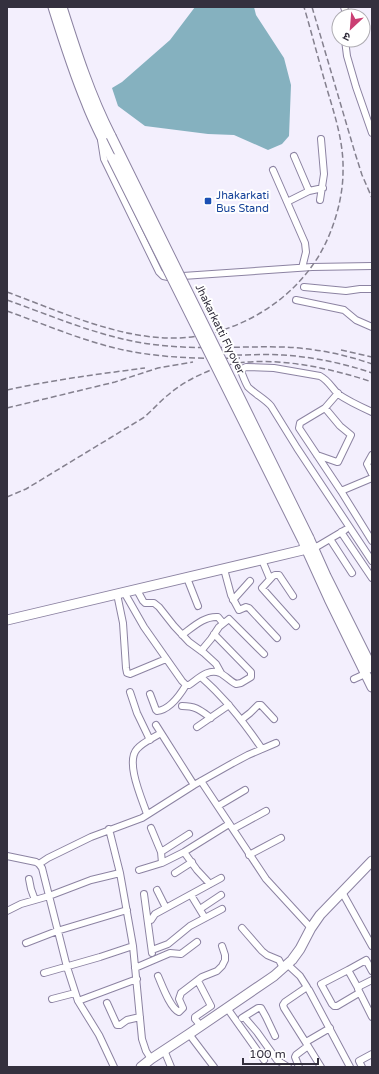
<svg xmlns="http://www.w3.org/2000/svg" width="379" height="1074" viewBox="0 0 379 1074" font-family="'Varela Round','Noto Sans Devanagari',sans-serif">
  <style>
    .water { fill: #85b1bf }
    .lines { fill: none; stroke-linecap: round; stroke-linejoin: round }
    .street-casing { stroke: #8c83a2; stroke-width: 8 }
    .secondary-casing { stroke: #8c83a2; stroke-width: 11 }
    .street { stroke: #fff; stroke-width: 6 }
    .secondary { stroke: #fff; stroke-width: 9 }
    .rail { stroke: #84808e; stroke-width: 1.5; stroke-dasharray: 6 3; stroke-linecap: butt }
    .secondary-bridge-casing { stroke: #8c83a2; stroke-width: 11; stroke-linecap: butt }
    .secondary-bridge { stroke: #fff; stroke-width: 9 }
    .transit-dot { fill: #1a4fb4; stroke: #fff; stroke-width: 1.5 }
    .labels { text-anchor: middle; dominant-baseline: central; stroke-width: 4; stroke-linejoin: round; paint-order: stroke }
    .transit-label { font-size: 11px; fill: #164399; stroke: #fff; text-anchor: start }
    .street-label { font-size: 11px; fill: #34303e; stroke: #fff }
  </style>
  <rect width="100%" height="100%" fill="#f3effd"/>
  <path class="water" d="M195,7H254L256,15L284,58L291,85L289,136L282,144L268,150L234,135L208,134L145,126L118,106L112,88L122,82L170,40Z"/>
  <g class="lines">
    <defs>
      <path id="street" d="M344,7L347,16
        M345,40L347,56L356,87L372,133
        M101,140L104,159L159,272L163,276L168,277L312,267L372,266
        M294,156L309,191
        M273,170L305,243L306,252L302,268
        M320,200L324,174L321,139
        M287,202L309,191L323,188
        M304,287L346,291L360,289H372
        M296,300L344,310L356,320L372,327
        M338,393L325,408L300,423L299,428L341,491L372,541
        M372,412C361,407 348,401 338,394C332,388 328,380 320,376L274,368L246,367L242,369L241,371C243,376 245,382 248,387C255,394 265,399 271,406L297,448L372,561
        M317,455L337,462H338L351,435L340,426L325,408
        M372,455L367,464L372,474
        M341,491L372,478
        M341,532L372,578
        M330,539L352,573
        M311,548L318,546L345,530
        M262,560L270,579
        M224,569L231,595L239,610L246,607L249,608L277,638
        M187,578L198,606
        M137,590L143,601L145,603H154L159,607L174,626L189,642L204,653L216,664L221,673
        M124,592L144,627L182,681L186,685H189C198,679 208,668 220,673C226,676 231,682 236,684L241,683L251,677V672L214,634
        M117,594L123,623L126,668L127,673L130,674L166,659
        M293,596L279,575H275L273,576L262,588L296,626
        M233,600L250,581
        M182,635C193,627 204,616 218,617L223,623
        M201,651L211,639L219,627L229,619L264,654
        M201,677C225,698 244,722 262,749
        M354,679L365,674
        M130,692L137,713L150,740
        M150,694L156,710L157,711C170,710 180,695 186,685
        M182,706C196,706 200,710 211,718
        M241,720L250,713L258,705H261L274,719
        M156,725L194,785
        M197,727L229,705
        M201,781L266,879L311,928
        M218,806L245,790
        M147,814C142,799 125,762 137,749C143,742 153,738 161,733
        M151,828L161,852L162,863
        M109,829L120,873L133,946L142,1039L146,1051L151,1059
        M233,829L266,811
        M161,852L189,834
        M184,852L197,870L210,884
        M249,855L281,838
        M7,856L36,862L39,864L42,868L67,967L78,1001L99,1035L114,1067
        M39,864L48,858L91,837L142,818L194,785L233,763L248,755L276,743
        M139,870L162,863L184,852L229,824
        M175,873L192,862
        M29,879L31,889L35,900
        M157,890L166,908
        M342,892L372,946
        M144,894L152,953
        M191,895L205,918
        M200,909L221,895
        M7,911L21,904L49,896L91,880L120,873
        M148,921L151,920L155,914L221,878
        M242,928L262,951L267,955L279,960L283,968
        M26,943L57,931L127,910
        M152,950L168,944L190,926L222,909
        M287,964L300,976L307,987L285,1002L283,1005L284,1008L308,1046
        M135,968L170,953L181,954L197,942
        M348,970L366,960L372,971
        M44,973L100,957L133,946
        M158,976C162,985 170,1008 179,1012L183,1008L179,999L181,993L202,977L217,971L222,966L225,960V955L222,946
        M372,980L360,986L358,989L372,1017
        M198,981L211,1006L195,1017V1019L201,1026
        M358,988L348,970L321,984L332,1004L334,1006H337L359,993
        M309,990L350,1067
        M52,999L75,993
        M78,1001L137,979
        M107,1003L117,1025H120L127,1020L140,1017
        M227,1008L264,1060
        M244,1017L257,1032L277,1060L288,1067
        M242,1018L258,1008H261L266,1017L275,1036
        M189,1034L214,1067
        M306,1042L330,1028
        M164,1050L171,1067
        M299,1067L295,1057L296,1055L308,1046L321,1067
        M362,1067L359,1061L372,1054"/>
      <path id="secondary" d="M53,7C63,39 73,71 86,102C93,121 103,140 112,158
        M62,7C76,51 90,95 111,136
        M309,538L326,576L372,668
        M304,544L329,599L372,687
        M7,620L307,549
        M141,1067L151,1059L189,1034L274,976L292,960L300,949L311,928L320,915L372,861"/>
    </defs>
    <use href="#street" class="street-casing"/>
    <use href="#secondary" class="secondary-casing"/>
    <use href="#street" class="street"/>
    <use href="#secondary" class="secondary"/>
    <path class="rail" d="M312,7L355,153L362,175L372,198
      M7,292C59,311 112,336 167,338C222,340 280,311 312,266C330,242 343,203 343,172C344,143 335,116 327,89C319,62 312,34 304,7
      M7,300C55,317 107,340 158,345C200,350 241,346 283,347C312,348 344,354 372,364
      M7,311C41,323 76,338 111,347C154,358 198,359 242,358
      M341,350L372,357
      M236,355C252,355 268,354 283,355C313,357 343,363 372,373
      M7,390C52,380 99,374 145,368
      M7,408L115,382L158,368L193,362
      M7,497L26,489L143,418C152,411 159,402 168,395C178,386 192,378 204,373C251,350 325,366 372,382"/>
    <defs>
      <path id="secondary-bridge" d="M111,136L309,538
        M112,158L303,541"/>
    </defs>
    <use href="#secondary-bridge" class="secondary-bridge-casing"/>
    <use href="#secondary-bridge" class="secondary-bridge"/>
  </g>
  <rect class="transit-dot" x="204" y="197" width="8" height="8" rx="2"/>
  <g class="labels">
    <g class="transit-label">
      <text x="216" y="195">Jhakarkati<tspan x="216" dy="13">Bus Stand</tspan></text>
    </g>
    <g class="street-label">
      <text transform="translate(220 329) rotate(64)">Jhakarkatti Flyover</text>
    </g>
  </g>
  <rect width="379" height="1074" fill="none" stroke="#34303e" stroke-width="16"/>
  <g transform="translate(351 28) rotate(206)"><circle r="19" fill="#ffffff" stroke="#aeacb2"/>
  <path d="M0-3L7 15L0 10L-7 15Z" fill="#ca3f73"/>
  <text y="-6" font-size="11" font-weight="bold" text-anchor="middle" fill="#34303e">उ</text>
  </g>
  <path d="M243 1058v6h75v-6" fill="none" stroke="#34303e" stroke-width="2"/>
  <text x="249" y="1058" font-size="12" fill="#34303e" stroke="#ffffff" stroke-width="3" paint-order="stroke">100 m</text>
</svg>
